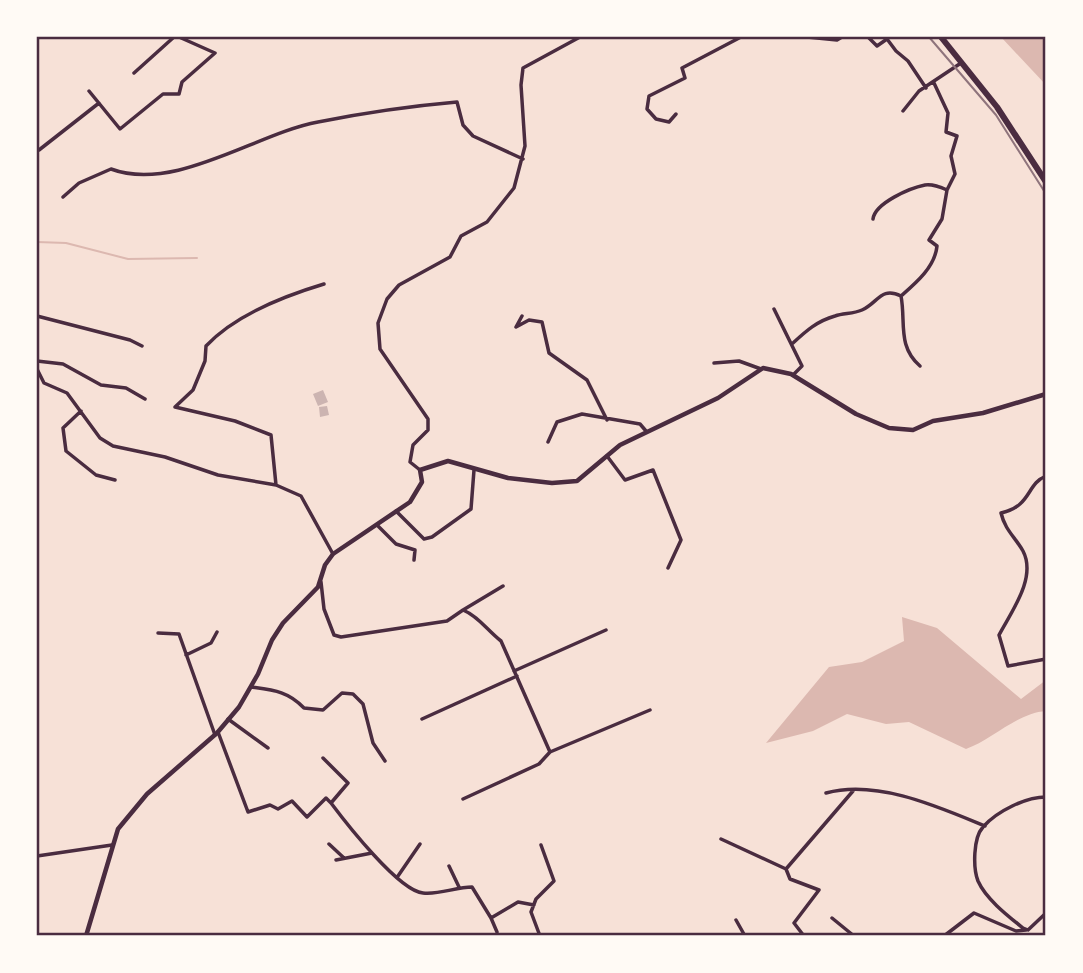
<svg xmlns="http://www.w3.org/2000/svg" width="1083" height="973" viewBox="0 0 1083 973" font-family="Figtree,sans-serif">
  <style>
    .water { fill: #dcb8b0 }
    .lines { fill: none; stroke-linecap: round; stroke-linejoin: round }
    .stream { stroke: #dcb8b0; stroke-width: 2 }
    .building { fill: #ccb4b1 }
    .minor { stroke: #4a2c40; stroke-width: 3.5 }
    .tertiary { stroke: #4a2c40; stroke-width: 4.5 }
    .trunk { stroke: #4a2c40; stroke-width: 6 }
    .rail { stroke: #8f747c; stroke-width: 2 }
    .neatline { fill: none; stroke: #4a2c40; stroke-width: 2.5 }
  </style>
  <rect width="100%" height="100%" fill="#f7e1d7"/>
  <path class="water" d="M1001,37H1046V85Z
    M902,617L937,628L1021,699L1046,680V711C1017,713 992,740 966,749L909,722L886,724L847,714L813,731L766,743L829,667L862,662L904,641Z"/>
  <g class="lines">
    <path class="stream" d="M37,242L66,243L128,259L197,258"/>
  </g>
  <path class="building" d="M323,390L328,402L318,406L313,394Z
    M327,406L329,415L320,417L319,407Z"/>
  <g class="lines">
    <path class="minor" d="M807,37L837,40L842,37
      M868,37L877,46L887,39L896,51L908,61L926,88
      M134,73L174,37
      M89,91L120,129L163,94H179L182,82L215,53L179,37
      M903,111L919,91L961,63
      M676,114L669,122L656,119L647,109L649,96L685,78L682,68L741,37
      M39,150L99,103
      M63,197L79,183L111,169C175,193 257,133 318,122C363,113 411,106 457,102L463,125L473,136L523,159
      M873,219C875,203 910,188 925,185C933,184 940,187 947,190
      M901,296C916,283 935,267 937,246L929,240L942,219L947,190L955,174L951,156L957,136L946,132L948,113L934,83
      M774,309L802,366L793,375
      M37,316L130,340L142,346
      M522,316L516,327L529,320L542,322L549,353L587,380L607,420
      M793,343C806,331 817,321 835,316C844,313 853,314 862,310C878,303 881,286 901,296C906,322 897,346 920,366
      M37,361L63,364L101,385L126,388L145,399
      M714,363L739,361L761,369
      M37,369L44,383L67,393L100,438L113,446L165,457L218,475L276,485L301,496L333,554
      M81,411L63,428L66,451L96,475L115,480
      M548,442L557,422L582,414L640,424L646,431
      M607,456L625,480L653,470L681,540L668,568
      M420,470L410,462L413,445L428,430V419L380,349L378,323L387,299L399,285L450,257L461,236L487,222L514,188L525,146L521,85L523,68L580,37
      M1046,476C1026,484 1032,506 1001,513C1005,530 1015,537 1023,551C1037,578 1011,612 999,635L1008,666L1046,659
      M276,485L271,435L235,421L175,407L193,390L205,361L206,346C235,315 284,296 324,284
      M396,511L424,539L432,537L471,509L474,470
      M377,525L396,544L415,550L414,560
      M321,582L324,609L334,635L341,637L447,621L463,610C478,616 488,631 501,641L550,752
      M463,610L503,586
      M158,633L179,634L215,735
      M186,655L211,643L217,632
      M514,671L606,630
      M251,687C273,690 288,691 304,708L323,710L342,693L353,694L363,704L373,743L385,761
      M228,719L268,748
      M422,719L517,676
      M218,732L248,812L270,805L278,809L292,801L307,817L326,798L331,803
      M323,758L348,783L331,803C346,823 399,891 423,893C439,895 456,887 472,887L491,918
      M826,793C877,779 939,807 985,826
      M1046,797C1026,797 997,811 983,827C973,838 973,868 978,881C986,899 1008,916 1023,928L1028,930L1046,913
      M463,799L539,764L550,752L650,710L550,752
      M721,839L786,869L790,879L819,890L794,923L804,936
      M329,844L344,858
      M37,856L112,845
      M336,860L372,853
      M449,866L459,887
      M786,869L853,791
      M398,876L420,844
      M832,918L854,936
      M736,920L745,936
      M497,932L491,918L518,902L534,905
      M540,936L531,912L536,899L554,881L541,845
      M944,936L974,913L1016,931L1026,930"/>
    <path class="tertiary" d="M86,936L118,829L147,794L217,733L239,707L258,674L272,640L283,623L318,587L325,565L333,554L410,502L422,482L420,470L448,461L508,478L552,483L577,481L620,445L718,398L763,368L791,374L856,414L889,428L913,430L933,421L983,413L1046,394"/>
    <path class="trunk" d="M941,37L997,107L1046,182"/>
    <path class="rail" d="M929,37L996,115L1046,194"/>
  </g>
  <rect width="1083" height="973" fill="none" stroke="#fffaf5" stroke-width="77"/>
  <rect x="38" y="38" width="1006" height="896" class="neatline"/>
</svg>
